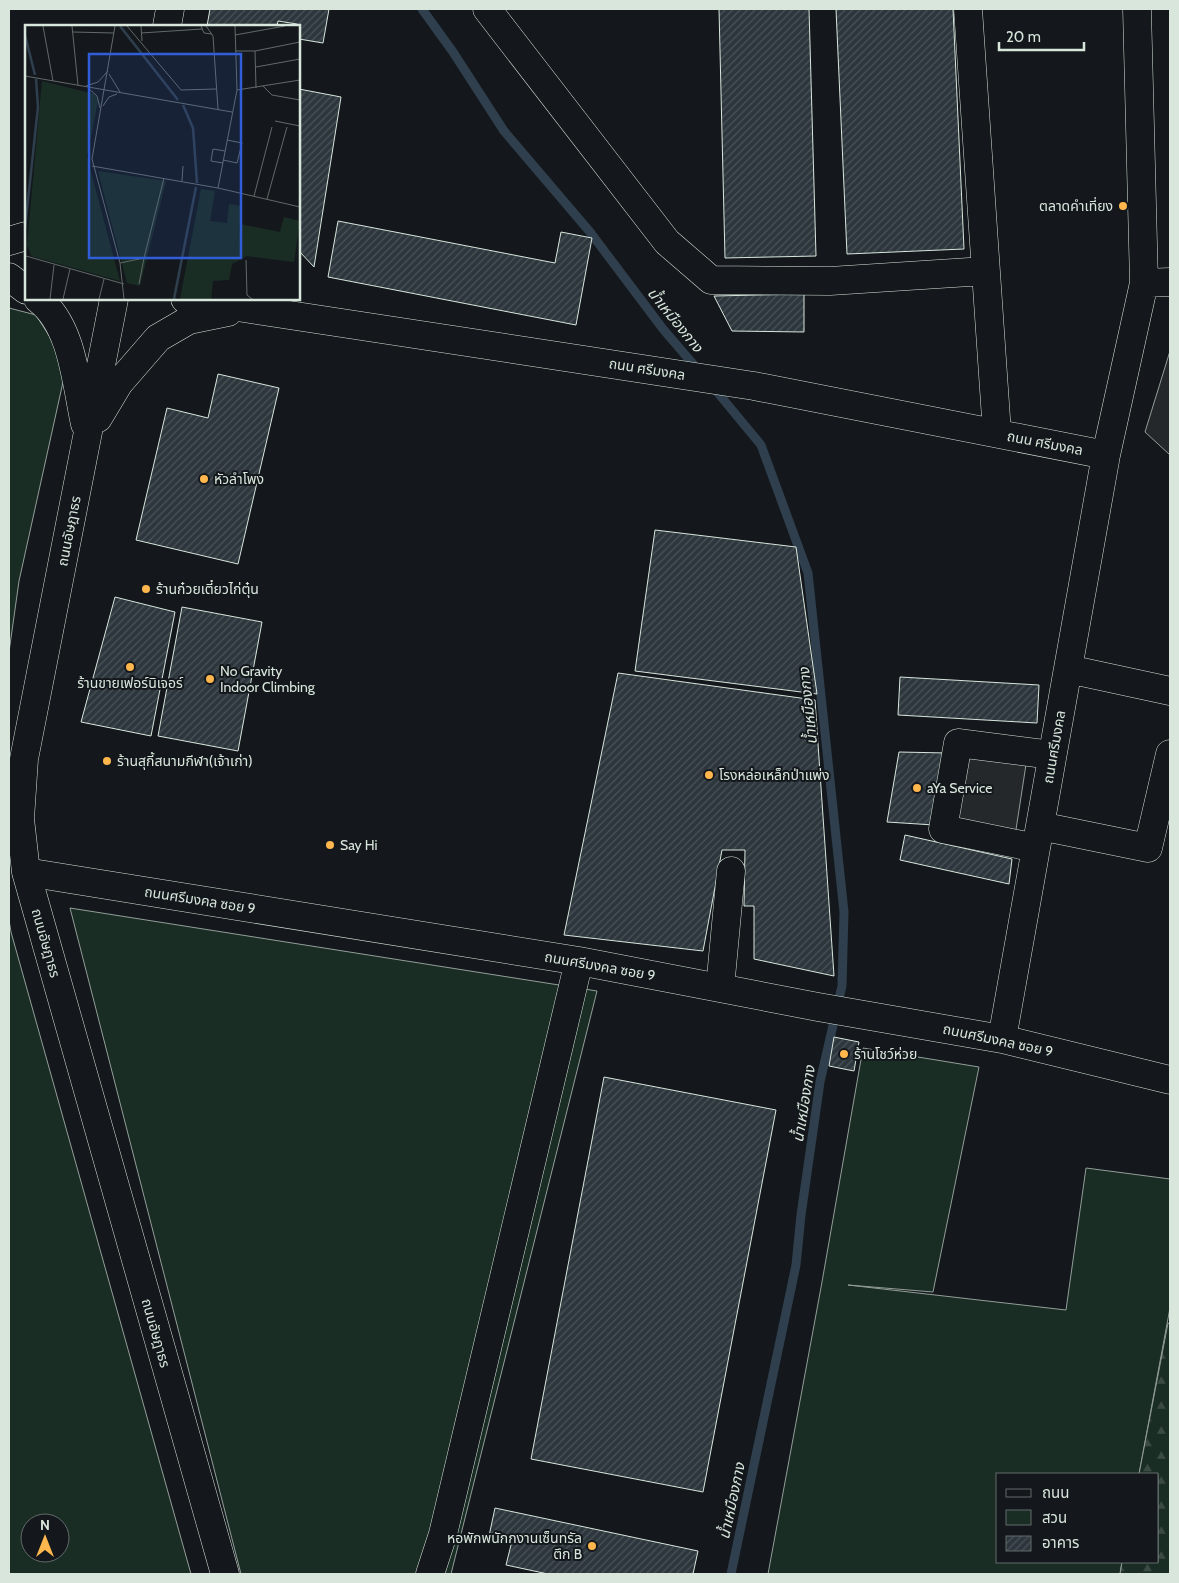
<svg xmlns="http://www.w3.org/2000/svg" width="1179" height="1583" viewBox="0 0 1179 1583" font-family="Cabin,'Noto Sans Thai',sans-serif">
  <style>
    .green { fill: #1a2d24; stroke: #939e99; fill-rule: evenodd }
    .forest { fill: url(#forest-firs); stroke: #939e99 }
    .parking { fill: #24282b; stroke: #939e99 }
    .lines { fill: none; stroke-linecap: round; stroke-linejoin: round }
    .stream { stroke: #2f3f4d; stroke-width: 9 }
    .building { fill: url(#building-hatch); stroke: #d8e6dc }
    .minor-casing { stroke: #d8e6dc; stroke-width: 29 }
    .minor { stroke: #14181c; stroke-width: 28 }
    .poi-dot { fill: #ffb74d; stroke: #14181c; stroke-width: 2 }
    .labels { text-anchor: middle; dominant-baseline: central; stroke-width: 4; stroke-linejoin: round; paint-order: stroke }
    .poi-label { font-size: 14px; fill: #d8e6dc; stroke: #14181c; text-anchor: start }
    .street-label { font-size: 14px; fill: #d8e6dc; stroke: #14181c }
    .water-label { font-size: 15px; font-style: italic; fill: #d8e6dc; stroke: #14181c }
    .inset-river { fill: none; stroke: #2f3f4d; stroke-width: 2.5 }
    .inset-road { fill: none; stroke: #626a69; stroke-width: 1 }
    .view { fill: #305dd8; fill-opacity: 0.15; stroke: #305dd8; stroke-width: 2.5 }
    .inset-edge { fill: none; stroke: #d8e6dc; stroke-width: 2.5 }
  </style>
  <defs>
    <pattern id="forest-firs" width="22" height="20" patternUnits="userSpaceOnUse" patternTransform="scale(1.25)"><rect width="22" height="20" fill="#1a2d24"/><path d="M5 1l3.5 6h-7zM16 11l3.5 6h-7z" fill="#3b4b43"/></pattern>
    <pattern id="building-hatch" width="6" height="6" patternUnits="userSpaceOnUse" patternTransform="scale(1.25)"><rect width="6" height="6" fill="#2c363c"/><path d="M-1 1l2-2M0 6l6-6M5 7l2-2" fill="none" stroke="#4a5358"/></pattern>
  </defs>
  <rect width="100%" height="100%" fill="#14181c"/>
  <path class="green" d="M9,308L36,315L67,364L19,581L9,652Z
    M70,908L597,991L451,1574H241Z
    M9,920L11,932L191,1574H9ZM30,1523H60V1553H30Z
    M863,1048L979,1067L933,1292L848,1285L1066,1310L1086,1168L1170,1179V1308L1139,1474H998V1562H1122L1120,1574H768L822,1282Z"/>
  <path class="forest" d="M1168,1323L1170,1324V1574H1120L1122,1562H1158V1474H1139Z"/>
  <path class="parking" d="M1170,351V455L1145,432Z
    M960,749L1027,758L1015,836L948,821Z"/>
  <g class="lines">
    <path class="stream" d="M422,9L453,52L504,131L590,232L663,329L699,371
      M713,387L761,445L808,573L844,912L842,986L820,1082L801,1215L796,1265L731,1574"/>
  </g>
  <path class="building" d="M210,9H329L323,43L299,39V26H297V24L278,21L277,26H207Z
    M719,9H809L816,256L725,258Z
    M836,9H953L964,249L847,254Z
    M299,89L341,97L314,267L299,251Z
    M338,221L555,263L561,232L592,238L576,325L328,277Z
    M804,294V332L732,331L714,296Z
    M218,374L279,388L238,564L136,540L167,408L208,418Z
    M655,530L796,547L817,694L635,671Z
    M115,597L175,612L151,736L81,722Z
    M182,607L262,622L238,751L158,736Z
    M618,673L815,700L834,976L754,959V906H744L745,850H722L703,951L564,935Z
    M900,677L1039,685L1037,723L898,715Z
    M899,752L947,753L934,825L887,822Z
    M905,835L1012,859L1009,884L900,860Z
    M834,1037L859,1042L854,1071L829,1066Z
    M604,1077L776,1110L703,1492L531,1459Z
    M495,1508L698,1551L693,1574H548L506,1565L512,1541L489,1536Z"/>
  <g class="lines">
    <defs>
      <path id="minor" d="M487,9L667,242L711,280L830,281L985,271
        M968,9L997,433
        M167,26L170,9
        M9,241L26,236
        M9,277L26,290
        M1144,283L1170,282
        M38,299C73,325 76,384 85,424
        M114,299L24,759L20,819L26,872L225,1574
        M185,299L754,386L1106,455
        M98,418L119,383L158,338L189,320L228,312
        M1068,669L1170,691
        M1040,826L1148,848L1170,754
        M1036,848L943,829L958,743L1052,755
        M26,872L579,961L818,1007L1002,1039L1170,1080
        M720,988L731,871
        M1002,1039L1106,455L1144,283L1137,9
        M430,1574L443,1534L579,961"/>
    </defs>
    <use href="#minor" class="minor-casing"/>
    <use href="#minor" class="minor"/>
  </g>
  <g class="poi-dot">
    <circle cx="1123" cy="206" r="5"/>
    <circle cx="204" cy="479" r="5"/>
    <circle cx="146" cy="589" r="5"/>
    <circle cx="130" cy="667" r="5"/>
    <circle cx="210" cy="679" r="5"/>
    <circle cx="107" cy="761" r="5"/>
    <circle cx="709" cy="775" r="5"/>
    <circle cx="917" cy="788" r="5"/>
    <circle cx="330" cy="845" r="5"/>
    <circle cx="844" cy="1054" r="5"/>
    <circle cx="592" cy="1546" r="5"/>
  </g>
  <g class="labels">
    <g class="poi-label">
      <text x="1113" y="206" text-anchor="end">ตลาดคำเที่ยง</text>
      <text x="214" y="479">หัวลำโพง</text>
      <text x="156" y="589">ร้านก๋วยเตี๋ยวไก่ตุ๋น</text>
      <text x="220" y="671">No Gravity<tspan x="220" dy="16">Indoor Climbing</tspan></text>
      <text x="130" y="683" text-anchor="middle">ร้านขายเฟอร์นิเจอร์</text>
      <text x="117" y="761">ร้านสุกี้สนามกีฬา(เจ้าเก่า)</text>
      <text x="719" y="775">โรงหล่อเหล็กป่าแพ่ง</text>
      <text x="927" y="788">aYa Service</text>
      <text x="340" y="845">Say Hi</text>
      <text x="854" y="1054">ร้านโชว์ห่วย</text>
      <text x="582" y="1538" text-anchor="end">หอพักพนักกงานเซ็นทรัล<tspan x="582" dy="16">ตึก B</tspan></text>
    </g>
    <g class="street-label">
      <text transform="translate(647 369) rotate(9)">ถนน ศรีมงคล</text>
      <text transform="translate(1045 443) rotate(11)">ถนน ศรีมงคล</text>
      <text transform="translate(69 531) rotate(-79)">ถนนอัษฎาธร</text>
      <text transform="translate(1054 747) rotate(-80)">ถนนศรีมงคล</text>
      <text transform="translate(200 900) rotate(9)">ถนนศรีมงคล ซอย 9</text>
      <text transform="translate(46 943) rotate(74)">ถนนอัษฎาธร</text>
      <text transform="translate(600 966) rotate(10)">ถนนศรีมงคล ซอย 9</text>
      <text transform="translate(998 1040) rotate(12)">ถนนศรีมงคล ซอย 9</text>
      <text transform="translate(156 1333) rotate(74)">ถนนอัษฎาธร</text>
    </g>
    <g class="water-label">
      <text transform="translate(675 320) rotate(51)">น้ำเหมืองกาง</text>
      <text transform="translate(808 706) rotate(-96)">น้ำเหมืองกาง</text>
      <text transform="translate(804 1104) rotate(-81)">น้ำเหมืองกาง</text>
      <text transform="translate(732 1501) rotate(-78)">น้ำเหมืองกาง</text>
    </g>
  </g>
  <g transform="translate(25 25)">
    <rect width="275" height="275" fill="#14181c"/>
    <path d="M17,56L69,69L73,76L62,132L95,256L6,231L2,220ZM73,146L141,156L115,261L102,258ZM176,164L190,166L185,196L202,198L204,179L217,181L215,199L204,255L188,256L186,274H155Z" fill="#1a2d24"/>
    <path d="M259,192L275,196L269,237L222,231L207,239L215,199L255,207Z" fill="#1a2d24"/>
    <path class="inset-river" d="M95,1L153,75M0,10L10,50M158,80L168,103L172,158M0,203L13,82L11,54M149,274L171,162"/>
    <path class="inset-road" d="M18,1L28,56M47,1L53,60M90,1L67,134L95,238L99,274M102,1L156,65L191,64M116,1L117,16M176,1L179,8L187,9M181,1L188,11L193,84M48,7L89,8M116,8L177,4M210,10L260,1M211,26H230L275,17M230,26L231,63M231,42L275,34M84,49L95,67M0,51L207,87M61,61L73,57L83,46M238,61L247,70L275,75M63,63L72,71L75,83M212,65L275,55M78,81L84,72L92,69M250,96L275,101M198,135L212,138L217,118L202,115M198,138L186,136L188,124L200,126M67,141L193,163L275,182M157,156L158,141M193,163L212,65L210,1M229,171L247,102M242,174L262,102M1,231L99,259M221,235L222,270L227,274M95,238L119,233L139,153M114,259L119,233M25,274L29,240M38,274L45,244M74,274L79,254"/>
    <path class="view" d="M64,29H216V233H64Z"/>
    <rect width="275" height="275" class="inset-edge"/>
  </g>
  <rect width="1179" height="1583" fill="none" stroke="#d8e6dc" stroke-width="20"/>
  <rect x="996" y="1473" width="162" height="90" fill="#14181c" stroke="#626a69"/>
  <rect x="1006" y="1489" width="25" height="8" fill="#14181c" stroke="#626a69"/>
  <text x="1042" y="1498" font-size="15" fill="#d8e6dc">ถนน</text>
  <rect x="1006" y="1510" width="25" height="15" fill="#1a2d24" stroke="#626a69"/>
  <text x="1042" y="1523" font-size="15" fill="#d8e6dc">สวน</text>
  <rect x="1006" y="1536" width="25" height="15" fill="url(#building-hatch)" stroke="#626a69"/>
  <text x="1042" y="1548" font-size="15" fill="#d8e6dc">อาคาร</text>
  <g transform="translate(45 1538)"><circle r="24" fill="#14181c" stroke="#626a69"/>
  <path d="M0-4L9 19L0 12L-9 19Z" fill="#ffb74d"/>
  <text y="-8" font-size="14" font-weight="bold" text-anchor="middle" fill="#d8e6dc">N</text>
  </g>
  <path d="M999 42v8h85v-8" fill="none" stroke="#d8e6dc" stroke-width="2.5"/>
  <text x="1006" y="42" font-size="15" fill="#d8e6dc" stroke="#14181c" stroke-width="4" paint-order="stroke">20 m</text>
</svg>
